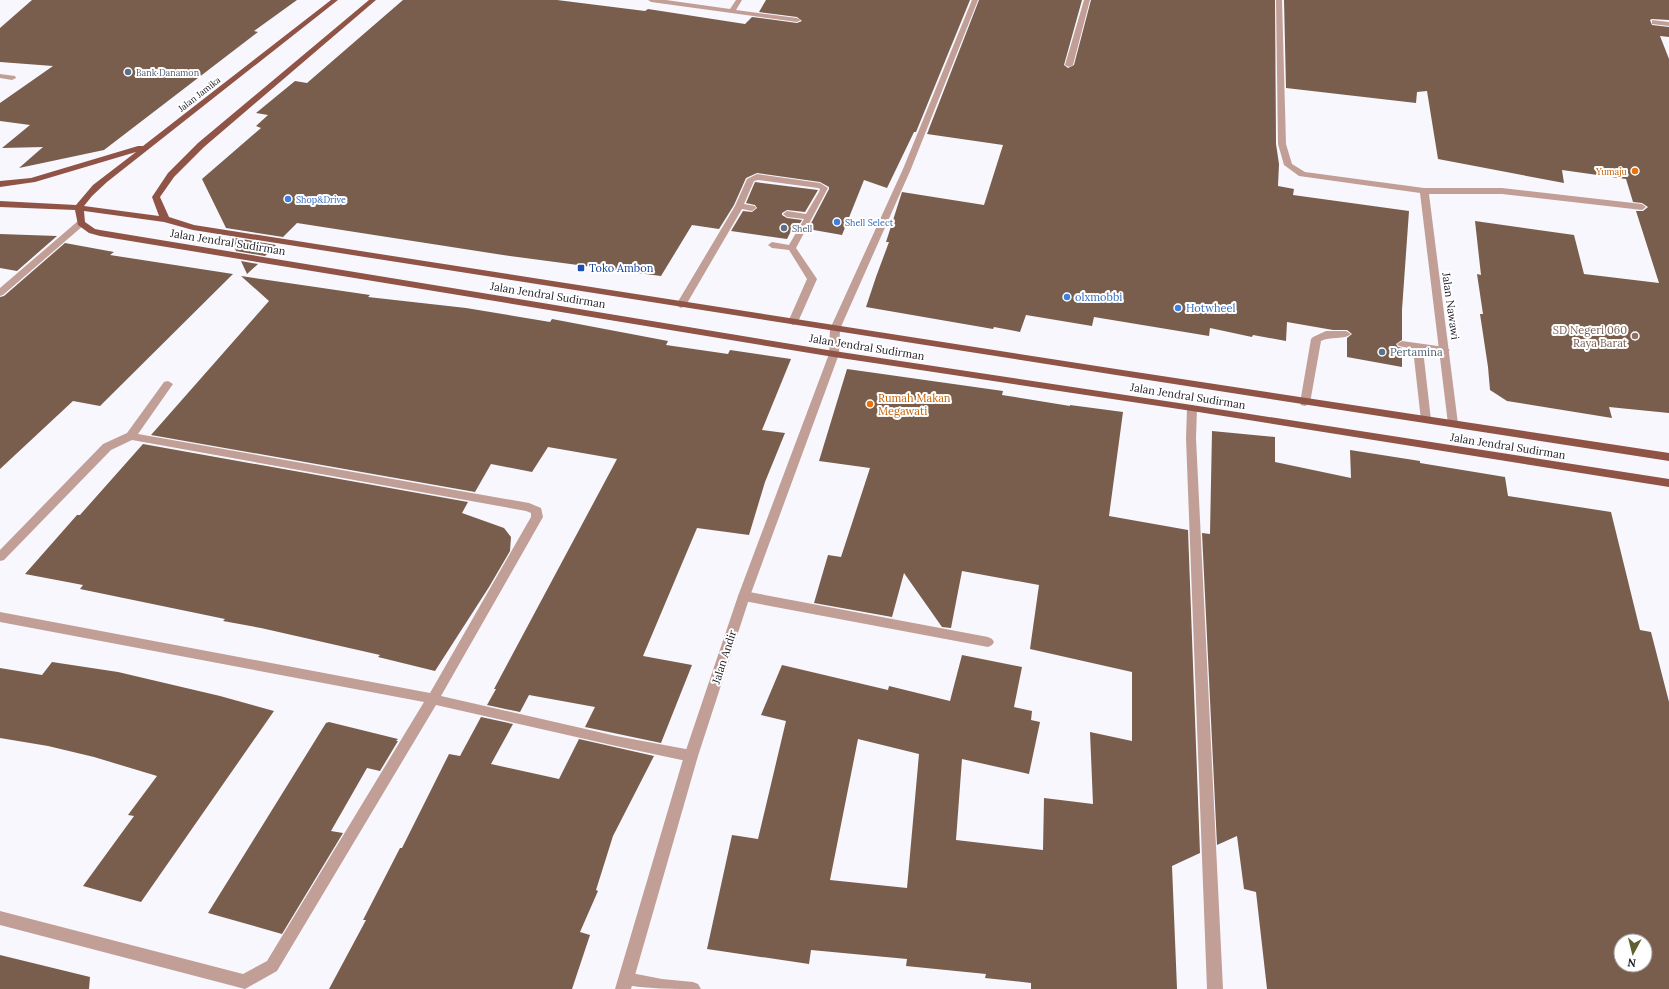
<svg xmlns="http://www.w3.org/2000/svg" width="1669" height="989" viewBox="0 0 1669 989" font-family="Lora,serif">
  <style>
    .building { fill: #795e4d; fill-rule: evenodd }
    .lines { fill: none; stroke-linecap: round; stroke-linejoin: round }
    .service { fill: #c19f96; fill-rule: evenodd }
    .minor { fill: #c19f96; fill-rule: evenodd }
    .tertiary { fill: #c19f96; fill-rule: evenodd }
    .primary { fill: #8f5446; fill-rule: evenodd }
    .service-dot { fill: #5c6f8a; stroke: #fff; stroke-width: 1.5 }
    .food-dot { fill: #e8710a; stroke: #fff; stroke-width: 1.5 }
    .shop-dot { fill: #3f7fe0; stroke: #fff; stroke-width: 1.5 }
    .transit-dot { fill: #1a4fb4; stroke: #fff; stroke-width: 1.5 }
    .education-dot { fill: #8d6e63; stroke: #fff; stroke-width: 1.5 }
    .labels { text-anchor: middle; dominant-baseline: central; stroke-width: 4; stroke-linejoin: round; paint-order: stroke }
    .far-service-label { font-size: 9px; fill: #4e5e75; stroke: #fff; text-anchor: start }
    .far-street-label { font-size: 9px; fill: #1d1b26; stroke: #fff }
    .far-food-label { font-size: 9px; fill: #c56008; stroke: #fff; text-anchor: end }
    .far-shop-label { font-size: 9px; fill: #366cbe; stroke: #fff; text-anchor: start }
    .street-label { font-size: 11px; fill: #1d1b26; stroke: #fff }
    .transit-label { font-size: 11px; fill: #164399; stroke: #fff; text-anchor: start }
    .shop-label { font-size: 11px; fill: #366cbe; stroke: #fff; text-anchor: start }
    .education-label { font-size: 11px; fill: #785e54; stroke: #fff; text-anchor: end }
    .service-label { font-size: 11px; fill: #4e5e75; stroke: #fff; text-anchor: start }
    .food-label { font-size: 11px; fill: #c56008; stroke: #fff; text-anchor: start }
  </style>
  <rect width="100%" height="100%" fill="#f8f7fe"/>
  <path class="building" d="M32,0H297L254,31L258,32L104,150L19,168L43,147L2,148L30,125L0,121V103L53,66L0,62V28Z
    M403,0H557L645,11L648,9L745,24L752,17L797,23L802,21L797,17L759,12L766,0H970L916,132H914L887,188L864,180L842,235L808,229L829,189V187L820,182L757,173L746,178L734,205L719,229L692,225L661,276L503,255L297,223L283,237L226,228L202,179L261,128L256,126L268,115L256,113L295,81L307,83Z
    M979,0H1082L1064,65L1068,68L1074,65L1091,0H1275L1276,144L1279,164L1278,186L1294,189L1293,195L1409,211L1402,310V340L1396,344L1398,347L1402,348V367L1347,357V338L1352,334L1347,330H1333L1287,322L1286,341L1253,335L1252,337L1210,328L1209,336L1094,317L1092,326L1026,315L1020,332L994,327L993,329L866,307L876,277L889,242H886L902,192L984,205L1003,145L927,134Z
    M1284,0H1669V20L1652,19L1650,20L1652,25L1669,27V37L1660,36L1669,59V413L1609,407L1612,418L1507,401L1490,390L1488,367L1480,314H1483L1477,274L1481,275L1475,221L1574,235L1584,274L1659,283L1636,211H1643L1648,207L1642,203L1633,202L1626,179L1562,170L1564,183L1438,159L1427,91L1417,92L1416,103L1286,88Z
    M755,182L818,190L805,212L787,210L782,213V215L787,218L802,220L797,228L793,227L787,239L731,231L743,211L752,212L757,208L755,205L746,203Z
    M0,234L57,236L17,271L0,268Z
    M230,237L276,245L265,256L236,251Z
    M65,243L114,252L110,255L233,274L100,406L73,401L0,469V297L4,296Z
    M241,261L258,264L247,274Z
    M241,276L370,295L368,297L466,308L550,322L552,319L668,341L666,345L728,354L730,350L791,359L762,430L785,433L765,482L749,535L697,528L643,656L692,665L661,743L585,727L595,707L529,695L520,712L487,705L496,689H494L617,459L548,447L532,472L491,464L475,492L151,435L269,301Z
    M847,369L1003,391L1002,395L1070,406V405L1123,412L1109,516L1188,530L1200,853L1172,866L1177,989H1031V983L985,978L986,974L906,966L907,959L811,950L809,964L707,949L732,835L758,839L786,721L761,715L782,665L888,690L889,686L950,701L962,655L1022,667L1014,707L1032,711L1031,720L1040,722L1029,774L962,759L956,840L1043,850L1044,798L1093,804L1090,732L1132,741V672L1030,649L1039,585L962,571L951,628L942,627L904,573L892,617L814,603L828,555L841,557L870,468L819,461ZM858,739L919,754L907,888L830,880Z
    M1212,431L1275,437V462L1351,478L1350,450L1420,461V463L1505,477L1508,496L1611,512L1640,630L1651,632L1669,702V989H1267L1256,892L1244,889L1237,836L1217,845L1202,533L1210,534ZM1621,941H1645V965H1621Z
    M143,444L468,502L462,513L504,528L511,537L510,551L489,587L435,671L378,657L380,655L261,628L223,621L225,619L80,589L83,585L25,574L77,515H80Z
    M52,662L118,672L220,696L274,711L141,902L83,886L134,816L128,815L157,776L94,757L48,746L0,738V668L42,675Z
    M481,717L513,724L491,764L559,779L579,739L654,756L613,836L596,890L598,891L580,932L590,935L572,989H329L366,920H363L400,848H402L449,754L460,756Z
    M329,722L398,739L396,741H398L380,771L367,768L331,831L343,833L282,934L208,913L326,723Z
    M0,955L90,977L89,989H0Z"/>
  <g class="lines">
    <path class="service" d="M757,174L820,183L828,188L796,248L817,279L798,322L793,325L788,322L807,279L789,250L772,248L768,245L772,242L789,245L804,219L787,217L783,214L787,211L806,214L819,192L820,189L818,188L758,180L754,181L744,204L755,206L756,208L752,211L742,209L686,305L681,308L676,305L735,206L747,179Z
      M1326,331H1346L1351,334C1345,340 1330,336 1321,341L1310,403L1305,406L1301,405L1300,403L1311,339L1313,337Z
      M1402,341L1445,347L1450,350L1445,353L1423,350L1431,420L1430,422L1426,423L1421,420L1413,349L1399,346L1397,344Z"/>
    <path class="minor" d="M648,0H666L730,9L736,0H742L736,10L797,18L801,20L797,22L651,2Z
      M972,0H978L911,169L840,329L838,331H832L830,329L903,169Z
      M1084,0H1090L1073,65L1069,67L1065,65Z
      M1276,0H1282L1286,144L1292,164L1305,172L1424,188H1502L1642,204L1646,207L1642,210L1502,194H1429L1458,424L1457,426L1453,427L1448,424L1420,193L1299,176L1284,165L1278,144Z
      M1652,20L1669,22V26L1652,24Z
      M0,74L15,76L16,78L12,80L0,78Z
      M81,220L85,223L84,225L3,295L0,296V288L78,221Z
      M168,381L173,384L138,434L529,503L541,508L543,517L441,696L616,736L691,750L696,752L698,756L696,760L691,762L616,746L436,705L277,971L245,989L0,925V911L243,974L267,961L424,702L0,622V612L430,693L531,517V513L526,511L132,440L111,450L4,560L0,561V550L103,444L127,433L164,382Z
      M1192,405L1197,408L1196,438L1223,989H1207L1186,438L1187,408Z
      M744,591L988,637L992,639L994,642L992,645L988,647L744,601L740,599L738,596L740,593Z
      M626,972L662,979L693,982L698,984L701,989C675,989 645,989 621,984L618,979L621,974Z"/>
    <path class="tertiary" d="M835,326L840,329L839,354L750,596L698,756L631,989H615L684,756L738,596L829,354L830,329Z"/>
    <path class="primary" d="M331,0H338L107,182L92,196L84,206L159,216L152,197L168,173L198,143L369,0H376L204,147L174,177L160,197L169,217L194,225L1116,369L1669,453V461L1116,375L193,230L164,222L84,211L85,222L95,229L100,230L834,351L1192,405L1669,479V487L1192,411L834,357L100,236L89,233L78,225L75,210L0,207V201L76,205L93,185L136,152L35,182L0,187V181L31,178L138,146H143Z"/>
  </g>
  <g class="service-dot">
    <circle cx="128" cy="72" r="4"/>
    <circle cx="784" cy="228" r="4"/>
    <circle cx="1382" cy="352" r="4"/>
  </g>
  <g class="food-dot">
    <circle cx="1635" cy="171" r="4"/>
    <circle cx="870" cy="404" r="4"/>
  </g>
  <g class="shop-dot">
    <circle cx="288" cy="199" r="4"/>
    <circle cx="837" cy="222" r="4"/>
    <circle cx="1067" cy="297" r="4"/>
    <circle cx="1178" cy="308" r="4"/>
  </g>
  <rect class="transit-dot" x="577" y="264" width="8" height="8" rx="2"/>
  <circle class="education-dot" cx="1635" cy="336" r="4"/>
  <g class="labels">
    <g class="far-service-label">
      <text x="136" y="72">Bank Danamon</text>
      <text x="792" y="228">Shell</text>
    </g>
    <g class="far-street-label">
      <text transform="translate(199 94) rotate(-38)">Jalan Jamika</text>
    </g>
    <g class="far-food-label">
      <text x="1627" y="171">Yumaju</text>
    </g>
    <g class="far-shop-label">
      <text x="296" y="199">Shop&amp;Drive</text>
      <text x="845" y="222">Shell Select</text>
    </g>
    <g class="street-label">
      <text transform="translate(228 242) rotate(9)">Jalan Jendral Sudirman</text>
      <text transform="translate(548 295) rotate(9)">Jalan Jendral Sudirman</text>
      <text transform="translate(1451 306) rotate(82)">Jalan Nawawi</text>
      <text transform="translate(867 347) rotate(9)">Jalan Jendral Sudirman</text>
      <text transform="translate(1188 396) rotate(9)">Jalan Jendral Sudirman</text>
      <text transform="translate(1508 446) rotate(9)">Jalan Jendral Sudirman</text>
      <text transform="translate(724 657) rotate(-72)">Jalan Andir</text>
    </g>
    <g class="transit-label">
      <text x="589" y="268">Toko Ambon</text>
    </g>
    <g class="shop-label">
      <text x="1075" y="297">olxmobbi</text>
      <text x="1186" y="308">Hotwheel</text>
    </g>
    <g class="education-label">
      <text x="1627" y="330">SD Negeri 060<tspan x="1627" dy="13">Raya Barat</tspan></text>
    </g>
    <g class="service-label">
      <text x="1390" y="352">Pertamina</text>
    </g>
    <g class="food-label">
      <text x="878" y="398">Rumah Makan<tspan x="878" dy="13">Megawati</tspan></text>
    </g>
  </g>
  <g transform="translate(1633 953) rotate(187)"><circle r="19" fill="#ffffff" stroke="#a5a4a8"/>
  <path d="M0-3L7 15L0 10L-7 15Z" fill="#5f622f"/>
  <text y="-6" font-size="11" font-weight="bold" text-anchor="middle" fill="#1d1b26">N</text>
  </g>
</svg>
